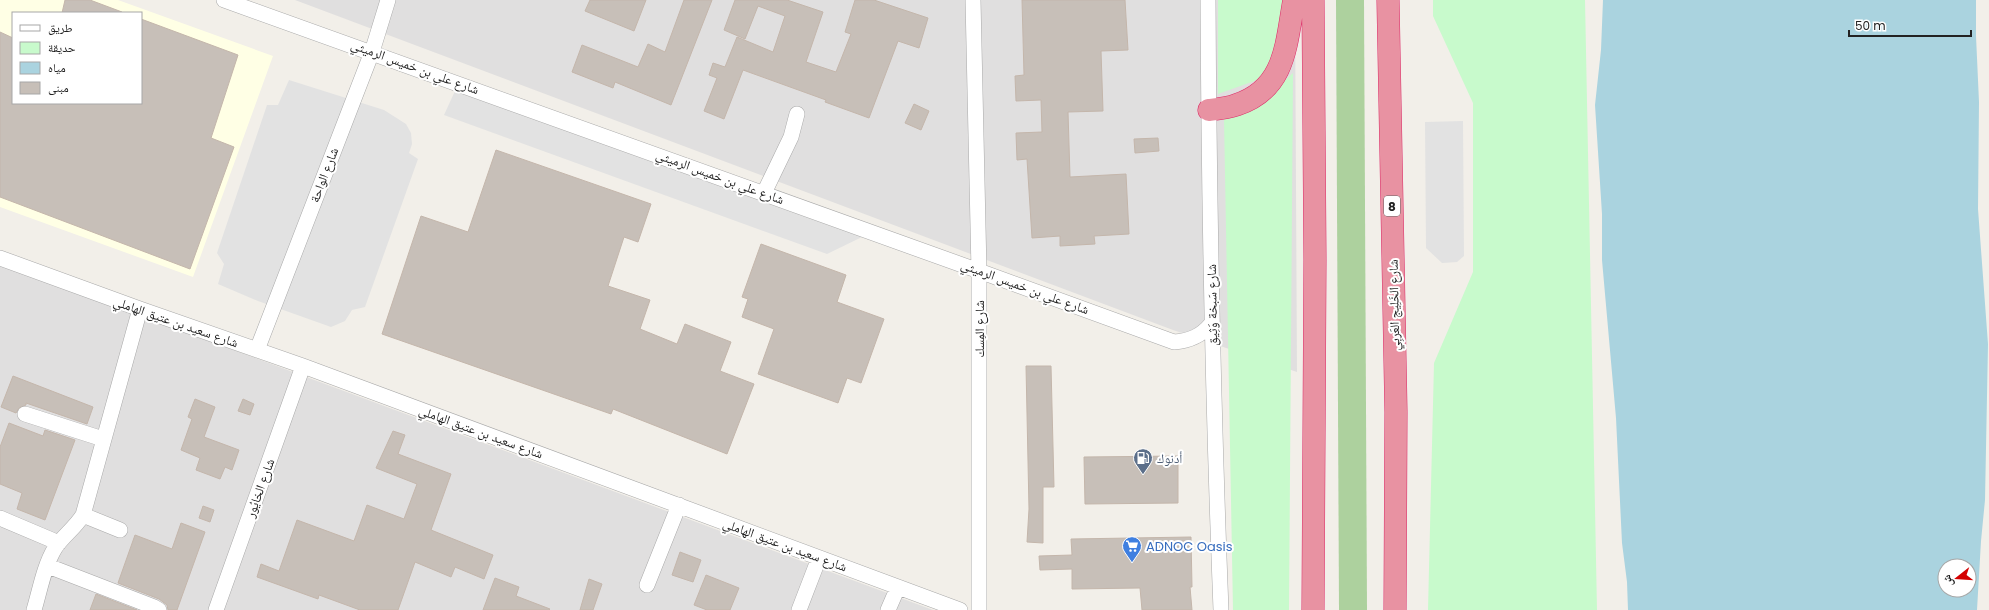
<svg xmlns="http://www.w3.org/2000/svg" width="1989" height="610" viewBox="0 0 1989 610" font-family="Poppins,'Noto Naskh Arabic',sans-serif">
  <style>
    .residential { fill: #e0dfdf }
    .education { fill: #ffffe5; fill-rule: evenodd }
    .forest { fill: #add19e }
    .park { fill: #c8facc }
    .parking { fill: #e2e2e2 }
    .water { fill: #aad3df; fill-rule: evenodd }
    .building { fill: #c7bfb8; stroke: #c4b6ab }
    .lines { fill: none; stroke-linecap: round; stroke-linejoin: round }
    .street-casing { stroke: #a9a9a9; stroke-width: 16 }
    .highway-casing { stroke: #dc2a67; stroke-width: 23 }
    .street { stroke: #fff; stroke-width: 15 }
    .highway { stroke: #e892a2; stroke-width: 22 }
    .labels { text-anchor: middle; dominant-baseline: central; stroke-width: 4; stroke-linejoin: round; paint-order: stroke }
    .shield { fill: #fff; stroke: #646464; stroke-width: 1 }
    .shield-label { font-size: 12px; font-weight: bold; fill: #222 }
    .street-label { font-size: 13px; fill: #222; stroke: #fff }
    .service-label { font-size: 13px; fill: #4e5e75; stroke: #fff; text-anchor: start }
    .shop-label { font-size: 13px; fill: #366cbe; stroke: #fff; text-anchor: start }
  </style>
  <rect width="100%" height="100%" fill="#f2efe9"/>
  <path class="residential" d="M295,0H1295L1297,372L1173,330Z
    M0,263L637,500L933,610H0Z"/>
  <path class="education" d="M0,0H118L273,56L193,277L0,207ZM13,13H141V103H13Z"/>
  <path class="forest" d="M1336,0H1364L1367,610H1339Z"/>
  <path class="park" d="M1218,0H1287L1276,59L1260,79L1218,94Z
    M1433,0H1585L1597,610H1428L1434,363L1473,272V103L1433,16Z
    M1293,73L1289,610H1233L1224,119L1269,95Z"/>
  <path class="parking" d="M289,80L384,110L406,124L411,133L412,144L409,153L418,159L365,307L352,310L345,321L331,327L258,301L218,284L224,264L217,253L267,105H278Z
    M455,91L862,237L827,254L444,115Z
    M1463,121L1464,256L1457,262L1442,263L1426,248L1425,122Z"/>
  <path class="water" d="M1603,0H1976V36L1979,102L1978,209L1988,344L1985,500L1981,541L1977,610H1628L1627,582L1622,543L1616,418L1602,260V214L1595,105L1601,50ZM1945,566H1969V590H1945Z"/>
  <path class="building" d="M65,0H90L122,12L121,13H62Z
    M590,0H646L634,31L585,11Z
    M684,0H712L671,105L615,82L613,88L572,72L582,45L638,67L648,44L665,52Z
    M735,0H787L823,12L806,62L836,72L851,34L845,32L855,0H874L928,18L919,48L898,41L869,118L825,102L826,100L743,70L724,119L704,111L717,78L709,75L713,63L725,67L737,37L773,52L785,16L758,6L745,39L724,30Z
    M1022,0H1125L1128,50L1101,51L1103,111L1068,112L1070,177L1126,174L1129,234L1094,236L1095,244L1060,246V236L1032,238L1027,159L1017,160L1016,133L1042,132L1041,100L1016,101L1015,76L1024,75Z
    M141,19L238,55L211,138L234,147L190,269L0,197V32L13,38V103H141Z
    M914,104L929,111L921,130L905,123Z
    M1158,138L1159,151L1135,153L1134,139Z
    M496,150L651,204L638,242L624,237L608,286L650,300L640,329L677,344L685,324L731,342L720,371L754,384L727,454L613,409L611,414L382,334L421,216L468,232Z
    M761,244L846,275L837,302L884,319L861,383L847,378L838,403L758,374L774,329L742,317L748,299L742,297Z
    M1026,366H1051L1054,487H1043V543L1027,542L1029,509Z
    M13,376L93,407L87,424L26,403V405L19,408L16,413L1,407Z
    M195,399L215,407L204,437L239,450L232,470L225,467L220,479L196,470L200,458L181,450L192,419L188,417Z
    M243,399L254,404L250,415L238,411Z
    M9,423L43,436L45,430L75,440L45,520L17,509L22,493L0,484V447Z
    M393,431L405,435L398,454L451,474L431,530L493,555L484,579L455,567L451,577L415,562L398,610H360L319,595L318,599L257,577L261,564L279,571L297,520L354,541L367,505L404,519L417,484L376,468Z
    M1178,456V503L1085,504L1084,457Z
    M203,506L214,510L210,522L199,518Z
    M181,523L205,532L177,610H168L167,605L159,599L118,583L135,535L172,549Z
    M1191,537L1192,587H1190L1192,610H1142L1140,588L1072,589V569L1040,570L1039,556L1072,555L1071,539Z
    M680,552L701,560L693,582L672,575Z
    M706,575L739,588L730,610H707L694,605Z
    M495,578L519,587L516,596L550,609L549,610H483Z
    M589,579L602,584L593,610H580Z
    M96,594L137,610H90Z"/>
  <g class="lines">
    <defs>
      <path id="street" d="M224,0L979,271L1174,342C1190,341 1201,336 1211,324
        M973,0L979,271V610
        M1208,0C1209,203 1213,407 1221,610
        M764,193L791,137L797,114
        M0,258L140,309L303,366L960,610
        M257,350L372,52L388,0
        M25,414L103,439
        M83,515L120,530
        M0,518L59,543
        M48,566L154,607L159,610
        M647,585L679,505
        M34,610C40,590 44,566 55,548C63,536 75,528 83,515L140,309
        M216,610L303,366
        M799,610L819,558
        M888,610L898,587"/>
      <path id="highway" d="M1313,0L1315,260L1313,610
        M1388,0L1396,412L1395,610
        M1209,110C1218,109 1228,108 1236,105C1286,89 1286,44 1294,0"/>
    </defs>
    <use href="#street" class="street-casing"/>
    <use href="#highway" class="highway-casing"/>
    <use href="#street" class="street"/>
    <use href="#highway" class="highway"/>
  </g>
  <defs>
    <symbol id="fuel-pin" viewBox="-11 -11 22 30"><path d="M0 17L-7.5 6A9.5 9.5 0 1 1 7.5 6Z" fill="#5c6f8a" stroke="#fff"/><path d="M-5.5-6h7V0h2V4h1.3V-2.5L3-4.5l.8-.8L6-3V5H2.5V1h-1V6h-7ZM-4.2-4.7v3.2H.2V-4.7Z" fill="#fff"/></symbol>
    <symbol id="supermarket-pin" viewBox="-11 -11 22 30"><path d="M0 17L-7.5 6A9.5 9.5 0 1 1 7.5 6Z" fill="#3f7fe0" stroke="#fff"/><path d="M-6-5.5h2.5l.6 2H6L4.5 2H-2.5L-4.4-4H-6ZM-1.5 3.2a1.3 1.3 0 1 0 .1 0ZM3 3.2a1.3 1.3 0 1 0 .1 0Z" fill="#fff"/></symbol>
  </defs>
  <g fill-rule="evenodd">
    <use href="#fuel-pin" x="1132" y="447" width="22" height="30"/>
    <use href="#supermarket-pin" x="1121" y="535" width="22" height="30"/>
  </g>
  <g class="labels">
    <rect class="shield" x="1384" y="196" width="16" height="20" rx="3"/>
    <g class="shield-label">
      <text x="1392" y="206">8</text>
    </g>
    <g class="street-label">
      <text transform="translate(415 67) rotate(20)">شارع علي بن خميس الرميثي</text>
      <text transform="translate(324 175) rotate(-69)">شارع الواحة</text>
      <text transform="translate(720 177) rotate(20)">شارع علي بن خميس الرميثي</text>
      <text transform="translate(1025 287) rotate(20)">شارع علي بن خميس الرميثي</text>
      <text transform="translate(1212 305) rotate(-91)">شارع سَبخة وَثِيق</text>
      <text transform="translate(1394 305) rotate(-91)">شارع الخَلِيج العَربِي</text>
      <text transform="translate(176 322) rotate(19)">شارع سعيد بن عتيق الهاملي</text>
      <text transform="translate(979 329) rotate(-90)">شارع المِسك</text>
      <text transform="translate(481 432) rotate(20)">شارع سعيد بن عتيق الهاملي</text>
      <text transform="translate(260 488) rotate(-70)">شارع الخايُور</text>
      <text transform="translate(785 545) rotate(20)">شارع سعيد بن عتيق الهاملي</text>
    </g>
    <g class="service-label">
      <text x="1157" y="458">أدنوك</text>
    </g>
    <g class="shop-label">
      <text x="1146" y="546">ADNOC Oasis</text>
    </g>
  </g>
  <rect x="12" y="12" width="130" height="92" fill="#ffffff" stroke="#a7a7a7"/>
  <rect x="20" y="25" width="20" height="6" fill="#ffffff" stroke="#a7a7a7"/>
  <text x="48" y="32" font-size="12" fill="#222222">طريق</text>
  <rect x="20" y="42" width="20" height="12" fill="#c8facc" stroke="#a7a7a7"/>
  <text x="48" y="52" font-size="12" fill="#222222">حديقة</text>
  <rect x="20" y="62" width="20" height="12" fill="#aad3df" stroke="#a7a7a7"/>
  <text x="48" y="72" font-size="12" fill="#222222">مياه</text>
  <rect x="20" y="82" width="20" height="12" fill="#c7bfb8" stroke="#a7a7a7"/>
  <text x="48" y="92" font-size="12" fill="#222222">مبنى</text>
  <g transform="translate(1957 578) rotate(253)"><circle r="19" fill="#ffffff" stroke="#a7a7a7"/>
  <path d="M0-3L7 15L0 10L-7 15Z" fill="#d40000"/>
  <text y="-6" font-size="11" font-weight="bold" text-anchor="middle" fill="#222222">ش</text>
  </g>
  <path d="M1849 30v6h122v-6" fill="none" stroke="#222222" stroke-width="2"/>
  <text x="1855" y="30" font-size="12" fill="#222222" stroke="#ffffff" stroke-width="3" paint-order="stroke">50 m</text>
</svg>
